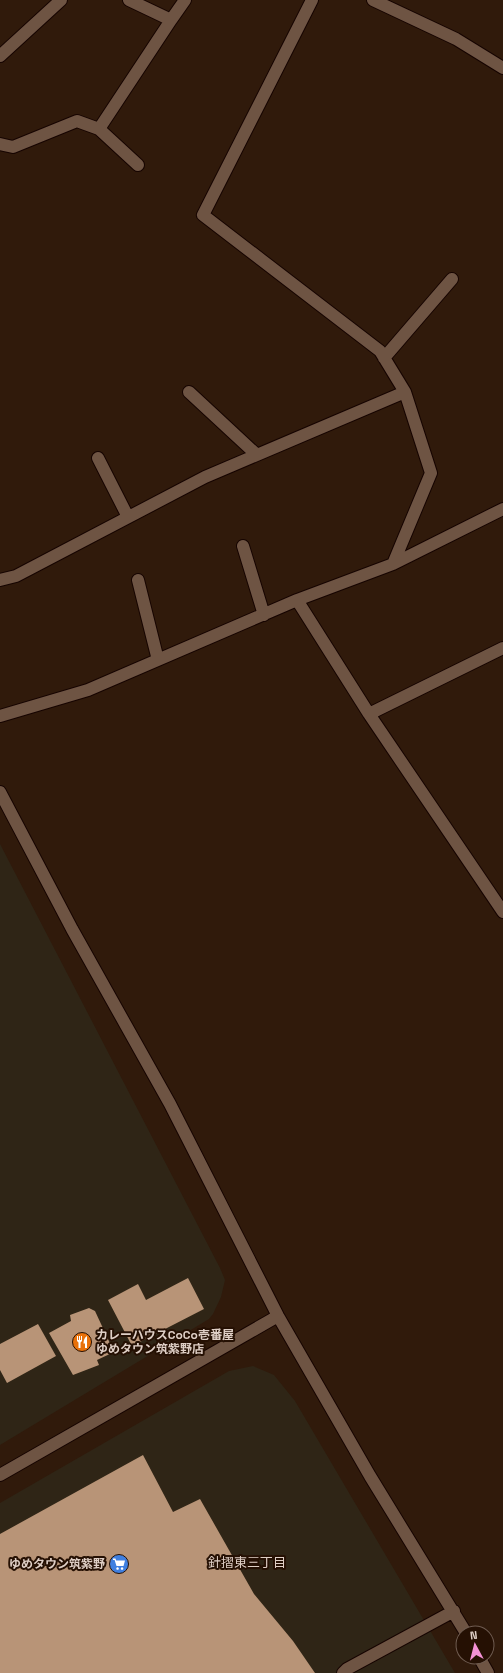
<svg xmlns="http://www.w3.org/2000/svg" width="503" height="1673" viewBox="0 0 503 1673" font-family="'Space Grotesk','Noto Sans JP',sans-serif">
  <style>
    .commercial { fill: #2f2516 }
    .building { fill: #b89477 }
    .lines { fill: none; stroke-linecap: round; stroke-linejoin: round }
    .minor-casing { stroke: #160400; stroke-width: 14 }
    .minor { stroke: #6e5443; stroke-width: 12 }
    .labels { text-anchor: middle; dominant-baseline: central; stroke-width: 4; stroke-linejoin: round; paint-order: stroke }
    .poi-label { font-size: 12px; font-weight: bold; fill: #dfcfc6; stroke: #251003; text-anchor: start }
    .neighbourhood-label { font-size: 13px; fill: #dfcfc6; stroke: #251003 }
  </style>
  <rect width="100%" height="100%" fill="#301a0b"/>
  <path class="commercial" d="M0,844L220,1268L225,1280L221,1297L213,1314L209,1319L0,1445Z
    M253,1366L274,1375L295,1401L455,1673H0V1503L229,1371Z"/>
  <path class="building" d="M188,1278L204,1309L132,1346L108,1300L138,1284L146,1300Z
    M89,1308L95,1311L114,1352L97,1360L99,1365L73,1375L49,1333L71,1321L70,1315Z
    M38,1324L56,1356L7,1383L0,1370V1344Z
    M143,1455L173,1512L200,1499L254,1594L293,1641L315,1673H0V1534Z"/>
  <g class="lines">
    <defs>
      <path id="minor" d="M129,0L171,20L185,0
        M312,0L203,215L380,351L405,392L431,473L393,564
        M373,0L456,39L503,68
        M0,56L61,0
        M99,129L171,20
        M0,144L13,147L77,121L99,129L138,165
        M384,358L452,279
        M189,392L257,455
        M98,458L128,517
        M243,546L264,615
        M0,580L16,576L205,477L405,392
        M138,580L158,660
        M297,600L369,714L503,912
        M369,714L503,648
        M0,716L88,690L297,600L393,564L503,509
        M0,792L72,929L170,1104L278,1316L370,1476L466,1633
        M0,1475L278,1316
        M479,1657L488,1673
        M343,1673L347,1669L454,1611"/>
    </defs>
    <use href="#minor" class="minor-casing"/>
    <use href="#minor" class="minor"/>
  </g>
  <defs>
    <symbol id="restaurant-disc" viewBox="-11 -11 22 22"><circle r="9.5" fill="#e8710a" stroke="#251003"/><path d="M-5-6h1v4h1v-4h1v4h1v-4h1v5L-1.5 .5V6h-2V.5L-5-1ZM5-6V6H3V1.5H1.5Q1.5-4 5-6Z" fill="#fff"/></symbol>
    <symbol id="supermarket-disc" viewBox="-11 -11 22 22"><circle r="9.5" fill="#3f7fe0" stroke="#251003"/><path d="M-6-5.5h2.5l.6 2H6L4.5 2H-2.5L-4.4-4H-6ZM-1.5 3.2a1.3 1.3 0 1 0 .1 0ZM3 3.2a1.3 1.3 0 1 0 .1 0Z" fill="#fff"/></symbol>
  </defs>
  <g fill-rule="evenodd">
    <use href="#restaurant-disc" x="71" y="1331" width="22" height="22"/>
    <use href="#supermarket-disc" x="108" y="1553" width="22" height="22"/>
  </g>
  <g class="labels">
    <g class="poi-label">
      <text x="96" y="1335">カレーハウスCoCo壱番屋<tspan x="96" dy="14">ゆめタウン筑紫野店</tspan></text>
      <text x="105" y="1564" text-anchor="end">ゆめタウン筑紫野</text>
    </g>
    <g class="neighbourhood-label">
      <text x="247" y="1562">針摺東三丁目</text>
    </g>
  </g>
  <g transform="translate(475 1645) rotate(353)"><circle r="19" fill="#251003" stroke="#6f5c51"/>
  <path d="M0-3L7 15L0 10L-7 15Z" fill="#f391d5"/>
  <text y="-6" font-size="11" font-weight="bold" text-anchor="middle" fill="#dfcfc6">N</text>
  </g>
</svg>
